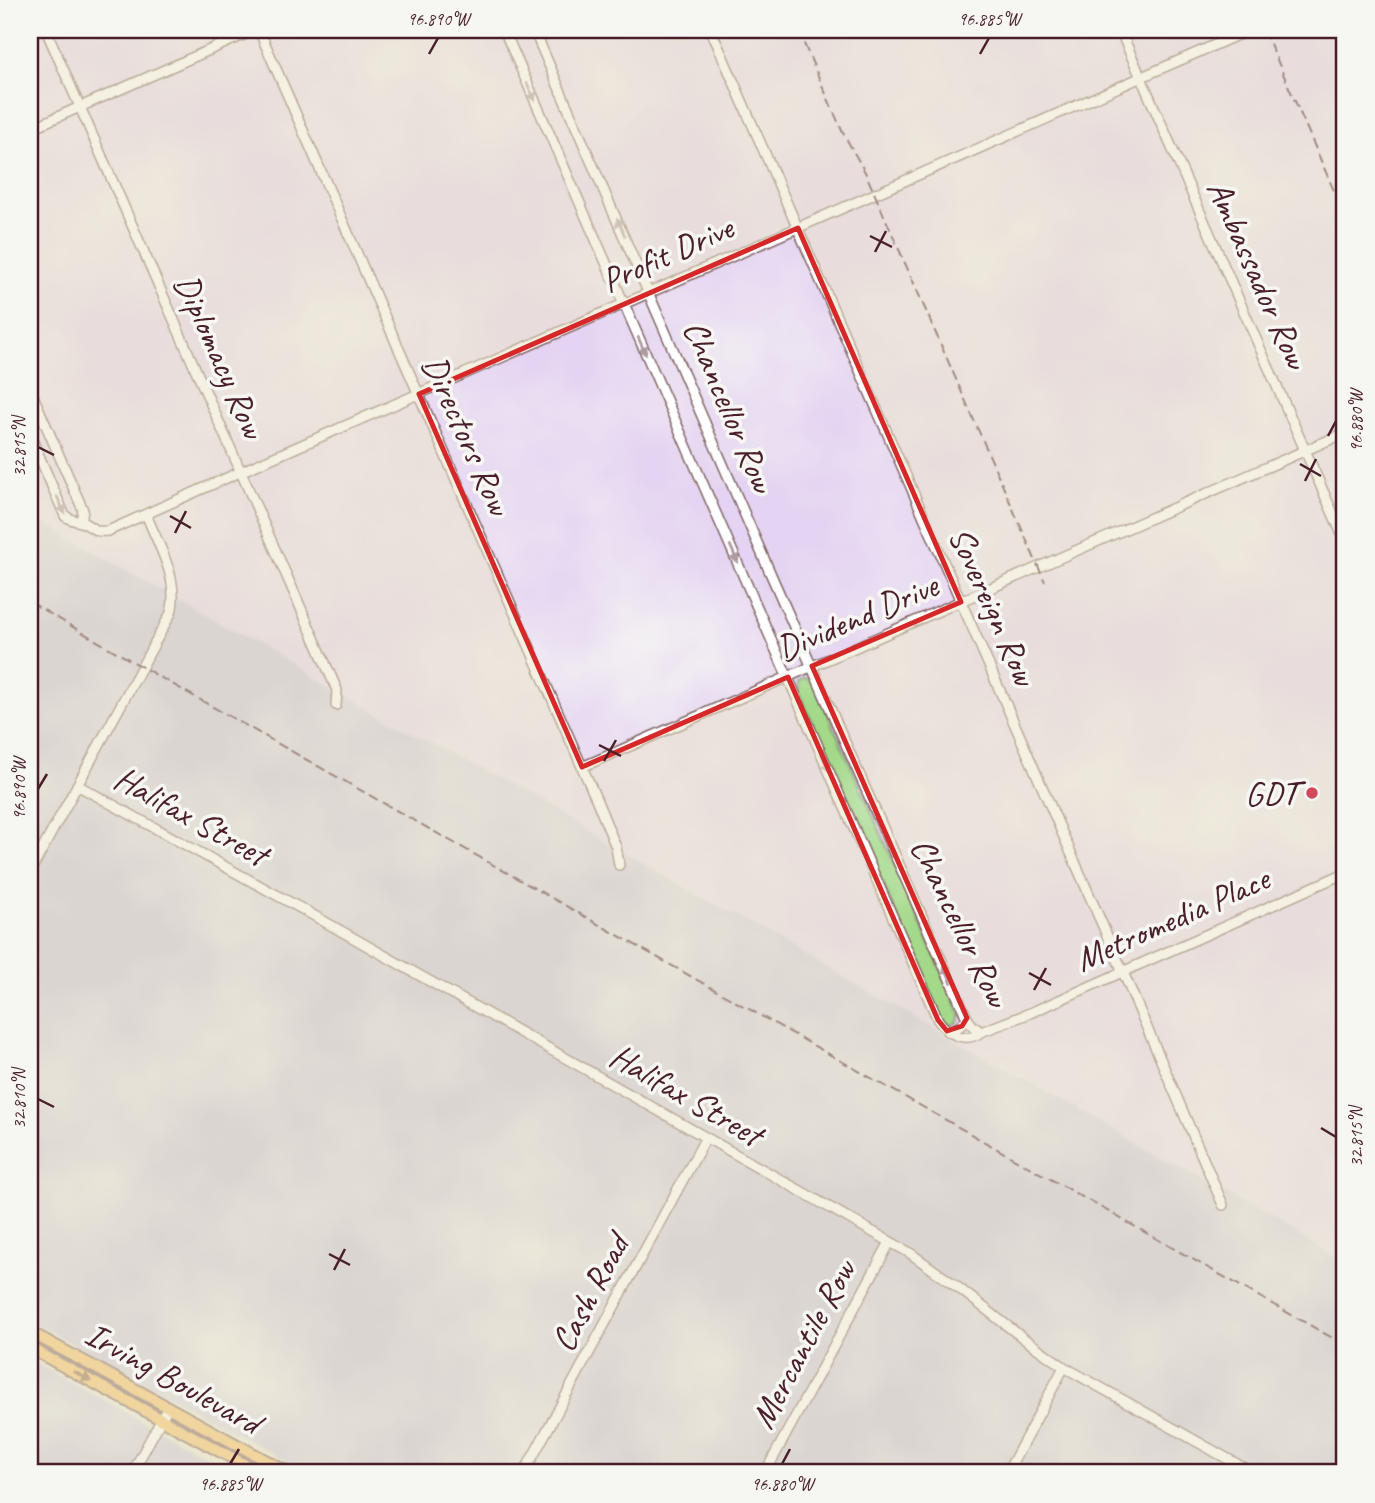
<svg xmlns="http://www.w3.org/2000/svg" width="1375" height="1503" viewBox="0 0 1375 1503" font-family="Caveat,sans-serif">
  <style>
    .built { fill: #e4d3f2 }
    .industrial { fill: #c6c0da }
    .green { fill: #a3d989; stroke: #767c5a; stroke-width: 2 }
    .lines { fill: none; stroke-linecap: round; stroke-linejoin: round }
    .minor-casing { stroke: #826563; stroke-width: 12 }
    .major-casing { stroke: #826563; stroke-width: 14 }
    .minor { stroke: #fff; stroke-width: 9 }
    .major { stroke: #f6c06b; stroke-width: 10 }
    .rail { stroke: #4a1f2b; stroke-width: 2; stroke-dasharray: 10 5; stroke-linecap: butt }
    .oneway { fill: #ae9aa0 }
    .oneway2 { fill: #976748 }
    .marked { fill: none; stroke: #d62828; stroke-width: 5; stroke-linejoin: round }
    .ticks { fill: none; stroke: #4a1f2b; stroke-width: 2.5 }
    .poi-dot { fill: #d1495b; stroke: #f6f6f2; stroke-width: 2.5 }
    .labels { text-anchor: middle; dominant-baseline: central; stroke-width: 7; stroke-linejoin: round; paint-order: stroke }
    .street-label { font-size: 35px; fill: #4a1f2b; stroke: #f6f6f2 }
    .poi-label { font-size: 35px; fill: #4a1f2b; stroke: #f6f6f2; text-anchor: end }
    .neatline { fill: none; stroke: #4a1f2b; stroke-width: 2.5 }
    .ticks-label { font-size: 18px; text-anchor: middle; fill: #4a1f2b }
  </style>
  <rect width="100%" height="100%" fill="#f6f6f2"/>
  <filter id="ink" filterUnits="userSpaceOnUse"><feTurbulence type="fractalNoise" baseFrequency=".0143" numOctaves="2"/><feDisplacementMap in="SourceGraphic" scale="14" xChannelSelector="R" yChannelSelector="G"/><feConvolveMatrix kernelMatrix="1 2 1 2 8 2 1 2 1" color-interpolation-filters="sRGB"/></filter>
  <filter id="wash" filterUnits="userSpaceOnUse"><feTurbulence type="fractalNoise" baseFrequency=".00686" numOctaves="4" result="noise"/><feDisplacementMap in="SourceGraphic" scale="28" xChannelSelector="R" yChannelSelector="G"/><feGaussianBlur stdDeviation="1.57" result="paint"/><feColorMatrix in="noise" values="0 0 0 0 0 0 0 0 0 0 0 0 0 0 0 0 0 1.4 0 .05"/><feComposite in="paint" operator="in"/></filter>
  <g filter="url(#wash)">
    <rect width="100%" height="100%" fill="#ebe6ca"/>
    <path class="built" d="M30,30H1345V1262L30,515Z"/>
    <path class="industrial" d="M30,515L1345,1262V1473H309L30,1321Z
      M30,1360L239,1473H30Z"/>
    <path class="green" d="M804,678L813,679L961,1014C960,1022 956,1026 949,1025L943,1022L798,691L799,682Z"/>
  </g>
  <g filter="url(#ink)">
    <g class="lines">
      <defs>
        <path id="minor" d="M46,30L337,690L336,705
          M259,30L597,801L616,847L619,865
          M504,30L938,1020C948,1035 966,1043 981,1032L1030,1013L1345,873
          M534,30L772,577L967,1018L972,1025L981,1032
          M711,30L1123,972L1223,1205
          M1120,30L1345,541
          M30,129L255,30
          M30,389L83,510L81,522
          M30,435L65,516C72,521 74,520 81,522C93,526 93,533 108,531L240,472L1249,30
          M582,767L1345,433
          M77,785L311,914L910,1253L956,1286L1023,1338L1064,1367L1253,1473
          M30,872L171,613C180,579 158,545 146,514
          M947,1031C957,1029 961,1027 967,1018
          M132,1473L168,1407
          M524,1473L705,1139
          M765,1473L890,1242
          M1007,1473L1064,1367"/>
        <path id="major" d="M30,1332L289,1473
          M30,1348L260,1473"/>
      </defs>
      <use href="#minor" class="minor-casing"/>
      <use href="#major" class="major-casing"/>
      <use href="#minor" class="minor"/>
      <use href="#major" class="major"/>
      <path class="rail" d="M798,30L843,133L865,172L1045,582
        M1264,30L1345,216
        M30,602L142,667L1345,1345"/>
    </g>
    <defs><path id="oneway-solid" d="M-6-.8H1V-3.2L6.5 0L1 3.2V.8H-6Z" transform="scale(1.75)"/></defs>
    <g class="oneway">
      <use href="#oneway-solid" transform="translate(531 92) rotate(66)"/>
      <use href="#oneway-solid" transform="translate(621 227) rotate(-114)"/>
      <use href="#oneway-solid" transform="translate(642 346) rotate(66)"/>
      <use href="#oneway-solid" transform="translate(61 505) rotate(65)"/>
      <use href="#oneway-solid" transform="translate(734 554) rotate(66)"/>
      <use href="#oneway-solid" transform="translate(825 762) rotate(66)"/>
      <use href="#oneway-solid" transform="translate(948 974) rotate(-113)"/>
    </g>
    <use class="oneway2" href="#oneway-solid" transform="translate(82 1376) rotate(29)"/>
  </g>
  <path d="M0 0H1375V1503H0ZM798,228L961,602L812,666L967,1018L962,1026L947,1031L938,1020L788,677L582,767L419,394Z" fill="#ebe6ca" fill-opacity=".55" fill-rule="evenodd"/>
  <path class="marked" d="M798,228L961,602L812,666L967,1018L962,1026L947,1031L938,1020L788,677L582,767L419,394Z"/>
  <path class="ticks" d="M429,54L438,38M980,54L989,38M870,236L892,247M875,252L886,231M1328,436L1336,421M38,447L54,455M1300,464L1321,476M1305,481L1316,459M170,516L191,528M175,533L186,511M599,745L621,756M604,761L616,740M38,789L47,774M1029,973L1051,985M1034,990L1046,968M38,1099L54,1107M1321,1128L1336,1137M329,1254L350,1265M334,1270L345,1249M230,1464L239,1449M782,1464L790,1449"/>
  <circle class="poi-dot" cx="1312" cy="793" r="7"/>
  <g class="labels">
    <g class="street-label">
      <text transform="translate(667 254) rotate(-24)">Profit Drive</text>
      <text transform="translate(1258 274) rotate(66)">Ambassador Row</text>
      <text transform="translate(220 356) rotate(66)">Diplomacy Row</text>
      <text transform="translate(729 406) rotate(67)">Chancellor Row</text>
      <text transform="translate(467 435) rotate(66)">Directors Row</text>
      <text transform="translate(993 606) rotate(66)">Sovereign Row</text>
      <text transform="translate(857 617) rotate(-23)">Dividend Drive</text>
      <text transform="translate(191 816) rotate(29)">Halifax Street</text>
      <text transform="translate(1172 919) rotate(-24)">Metromedia Place</text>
      <text transform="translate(960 922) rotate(64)">Chancellor Row</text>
      <text transform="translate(686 1095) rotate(30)">Halifax Street</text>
      <text transform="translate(590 1293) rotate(-62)">Cash Road</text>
      <text transform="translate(803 1344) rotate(-62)">Mercantile Row</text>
      <text transform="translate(173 1378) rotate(29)">Irving Boulevard</text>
    </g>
    <g class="poi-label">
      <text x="1298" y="793">GDT</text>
    </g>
  </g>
  <rect width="1375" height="1503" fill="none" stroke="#f6f6f2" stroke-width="77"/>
  <rect x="38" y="38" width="1298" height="1426" class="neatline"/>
  <g class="ticks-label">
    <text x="438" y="25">96.890°W</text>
    <text x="989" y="25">96.885°W</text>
    <text transform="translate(1356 421) rotate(-90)" y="6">96.880°W</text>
    <text transform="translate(19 447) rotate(-90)" y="6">32.815°N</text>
    <text transform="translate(19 789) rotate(-90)" y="6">96.890°W</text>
    <text transform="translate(19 1099) rotate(-90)" y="6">32.810°N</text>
    <text transform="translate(1356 1137) rotate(-90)" y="6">32.815°N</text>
    <text x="230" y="1490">96.885°W</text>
    <text x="782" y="1490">96.880°W</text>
  </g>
</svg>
